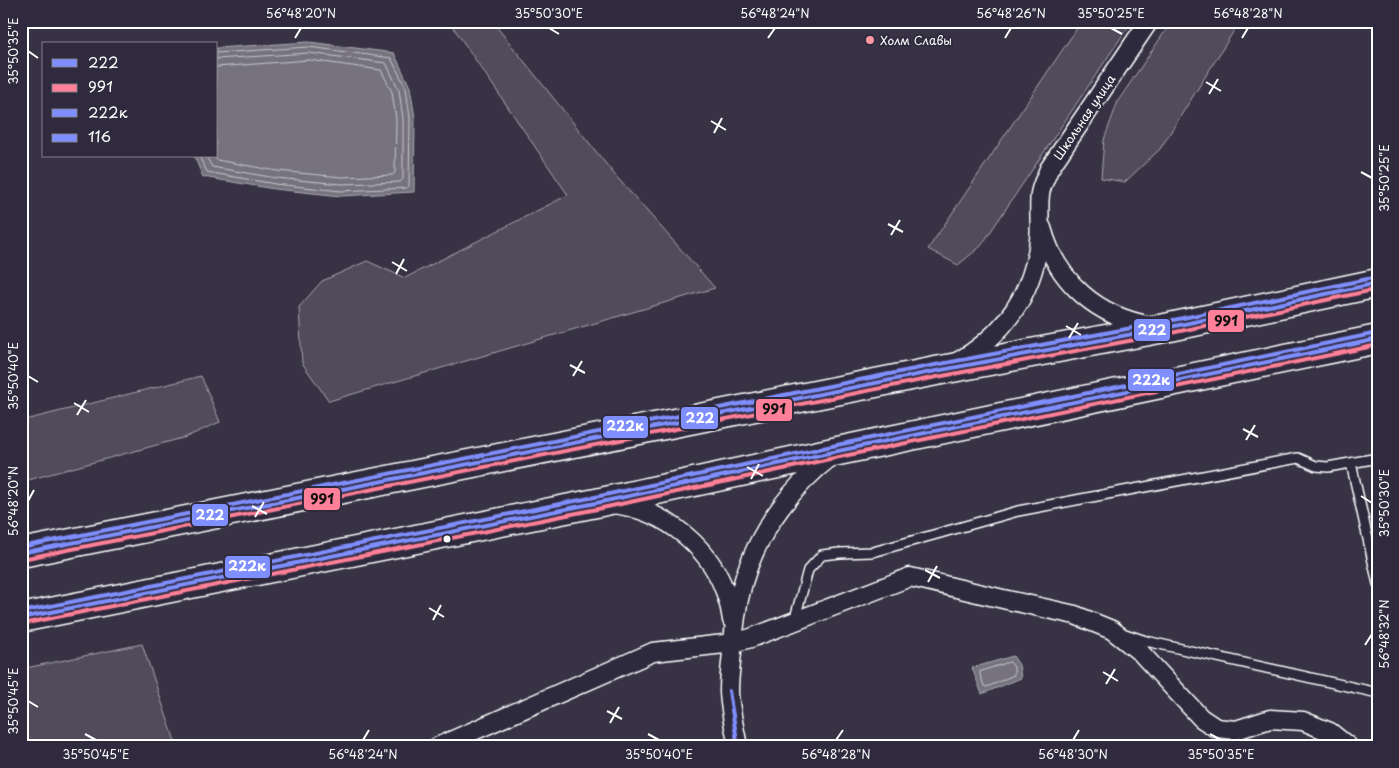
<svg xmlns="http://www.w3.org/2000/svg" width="1399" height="768" viewBox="0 0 1399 768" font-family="'Playpen Sans',sans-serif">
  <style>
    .green { fill: #514c5c; stroke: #a8a6ae }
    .water { fill: #76737f; stroke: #adabb2 }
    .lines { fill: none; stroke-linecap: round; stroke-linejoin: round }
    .shore { stroke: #c8c7cc; stroke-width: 1 }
    .lane-casing { stroke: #fff; stroke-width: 12 }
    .street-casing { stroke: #fff; stroke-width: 21 }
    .highway-casing { stroke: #fff; stroke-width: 31 }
    .lane { stroke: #2f2a3d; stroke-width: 9 }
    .street { stroke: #2f2a3d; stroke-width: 18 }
    .highway { stroke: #2f2a3d; stroke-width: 28 }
    .bus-1-casing { stroke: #2f2a3d; stroke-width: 8 }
    .bus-2-casing { stroke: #2f2a3d; stroke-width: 8 }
    .bus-3-casing { stroke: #2f2a3d; stroke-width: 8 }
    .bus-4-casing { stroke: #2f2a3d; stroke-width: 8 }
    .bus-1 { stroke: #808fff; stroke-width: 4 }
    .bus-2 { stroke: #ff8098; stroke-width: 4 }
    .bus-3 { stroke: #808fff; stroke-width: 4 }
    .bus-4 { stroke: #808fff; stroke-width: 4 }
    .ticks { fill: none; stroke: #fff; stroke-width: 2 }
    .poi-dot { fill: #ff9aa2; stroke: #2f2a3d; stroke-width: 2 }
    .bus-dot { fill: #fff; stroke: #2f2a3d; stroke-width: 2 }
    .labels { text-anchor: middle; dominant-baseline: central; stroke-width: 4; stroke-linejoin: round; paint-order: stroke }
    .poi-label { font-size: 12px; fill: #fff; stroke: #2f2a3d; text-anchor: start }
    .street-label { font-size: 12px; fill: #fff; stroke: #2f2a3d }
    .line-badge { stroke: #2f2a3d; stroke-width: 2 }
    .badge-label { font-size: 14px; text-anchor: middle; font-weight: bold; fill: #fff }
    .pale-badge-label { font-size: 14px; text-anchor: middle; font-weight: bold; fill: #111 }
    .neatline { fill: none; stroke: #fff; stroke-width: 2 }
    .ticks-label { font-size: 12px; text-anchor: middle; fill: #fff }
  </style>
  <rect width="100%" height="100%" fill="#373345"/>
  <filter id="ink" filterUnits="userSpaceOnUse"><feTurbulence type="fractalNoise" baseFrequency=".02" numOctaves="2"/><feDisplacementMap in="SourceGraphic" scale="10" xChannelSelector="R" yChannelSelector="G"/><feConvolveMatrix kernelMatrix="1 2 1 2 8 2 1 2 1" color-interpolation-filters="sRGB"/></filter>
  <g filter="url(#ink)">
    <path class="green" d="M449,21H492L614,174L715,288L329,401L302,363L299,307L322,281L367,261L405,278L568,195Z
      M1082,21H1132L981,246L958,265L928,249Z
      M1172,21H1240L1160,149L1125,182L1101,178L1104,140L1118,101Z
      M201,376L220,422L186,437L21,482V421Z
      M142,644L177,747H21V669Z"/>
    <path class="water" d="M309,42L394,53L410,87L415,118L414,192L341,196L274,189L203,177L194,156H216V48Z
      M1013,656L1019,665L1021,678L982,694L972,668Z"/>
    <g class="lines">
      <path class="shore" d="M199,156L207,172L275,184L341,191L407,188L409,186L410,118L406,88L391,58L309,47L216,53
        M206,156L212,167L276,178L341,184L400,182L403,179V119L399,90L386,63L309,53L216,59
        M214,156L217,160L277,171L342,177L393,175L395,172L396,119L392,92L381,70L309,60L216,67
        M1010,662L1014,667V675L987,687L984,686L980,674V672Z"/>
      <defs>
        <path id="lane" d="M1351,463L1378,584
          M794,622L808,570L822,555L840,553L873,552L1018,511L1298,458L1316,466L1328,467L1378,458
          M1125,634L1146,641L1378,693"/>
        <path id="street" d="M1042,228C1057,283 1098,317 1152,326
          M957,362C1004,335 1033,294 1039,240C1041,225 1038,209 1040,194C1041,186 1046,177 1049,169L1149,21
          M613,504C666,510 714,549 728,601C730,607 731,614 732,620
          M437,747L653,652L733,643L751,638L910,577L1003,599L1075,615L1112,630L1141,653L1201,718L1216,728L1236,730L1270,719L1303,721L1330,732L1349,747
          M738,747C735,729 729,707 729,690C729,678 731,665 732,652C734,634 735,617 739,599C751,541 786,491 833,455"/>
        <path id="highway" d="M21,553L936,371L1170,327L1378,283
          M21,618L601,502L838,451L1378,339"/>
      </defs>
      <use href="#lane" class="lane-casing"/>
      <use href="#street" class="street-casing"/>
      <use href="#highway" class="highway-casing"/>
      <use href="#lane" class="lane"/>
      <use href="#street" class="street"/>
      <use href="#highway" class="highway"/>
      <defs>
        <path id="bus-1" d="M21,553L936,371L1170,327L1378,283
          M21,618L601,502L838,451L1378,339"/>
        <path id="bus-2" d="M22,559L937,377L1171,333L1378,289
          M22,624L602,508L839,457L1378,345"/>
        <path id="bus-3" d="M21,547L935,365L1169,321L1377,277
          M21,612L600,496L837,445L1377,333"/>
        <path id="bus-4" d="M729,691L738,747"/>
      </defs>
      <use href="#bus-1" class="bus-1-casing"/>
      <use href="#bus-2" class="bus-2-casing"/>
      <use href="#bus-3" class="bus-3-casing"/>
      <use href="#bus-4" class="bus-4-casing"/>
      <use href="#bus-1" class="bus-1"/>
      <use href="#bus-2" class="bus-2"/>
      <use href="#bus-3" class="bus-3"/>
      <use href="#bus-4" class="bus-4"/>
    </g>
  </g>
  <path class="ticks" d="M549,28L559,34M1111,28L1122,34M295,38L301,28M768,38L775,28M1005,38L1011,28M1242,38L1248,28M28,51L38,58M1206,82L1221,91M1209,94L1218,79M711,121L726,130M714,133L722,118M1361,172L1372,178M888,224L903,232M891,235L900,220M392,262L407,271M396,274L404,259M1066,326L1081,335M1069,338L1078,323M570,365L585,373M28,376L38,382M573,376L582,361M74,403L89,412M77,415L86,400M1243,429L1258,437M1246,440L1255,425M747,467L763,476M751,479L759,464M1361,496L1372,503M28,501L34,490M252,506L267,514M255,517L264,502M925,570L940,578M928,582L937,566M429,608L444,617M433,620L441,605M1365,645L1372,634M1103,672L1118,681M1106,684L1115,669M28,701L38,707M607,711L622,719M610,723L619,707M85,734L96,740M648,734L659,740M1210,734L1221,740M363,740L369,730M836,740L843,730M1073,740L1079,730"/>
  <circle class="poi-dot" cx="870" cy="40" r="5"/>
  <circle class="bus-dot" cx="447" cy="539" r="4.5"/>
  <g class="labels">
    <g class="poi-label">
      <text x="880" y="40">Холм Славы</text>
    </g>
    <g class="street-label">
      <text transform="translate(1084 117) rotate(-56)">Школьная улица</text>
    </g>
  </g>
  <g class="line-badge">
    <rect x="1207" y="309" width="38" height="24" rx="5" fill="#ff8098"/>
    <rect x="1133" y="318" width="38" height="24" rx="5" fill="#808fff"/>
    <rect x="1127" y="368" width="48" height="24" rx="5" fill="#808fff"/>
    <rect x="755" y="398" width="38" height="24" rx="5" fill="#ff8098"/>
    <rect x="680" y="406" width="39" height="24" rx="5" fill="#808fff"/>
    <rect x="602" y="415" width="47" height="24" rx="5" fill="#808fff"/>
    <rect x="303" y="487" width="38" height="24" rx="5" fill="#ff8098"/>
    <rect x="191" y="503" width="38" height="24" rx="5" fill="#808fff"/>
    <rect x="224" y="555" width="47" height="24" rx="5" fill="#808fff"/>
  </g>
  <g class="badge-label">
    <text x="1152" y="335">222</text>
    <text x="1151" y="385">222к</text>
    <text x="700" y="423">222</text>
    <text x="625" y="431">222к</text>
    <text x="210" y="520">222</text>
    <text x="247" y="571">222к</text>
  </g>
  <g class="pale-badge-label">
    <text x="1226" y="326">991</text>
    <text x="774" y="414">991</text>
    <text x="322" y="504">991</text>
  </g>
  <rect width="1399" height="768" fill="none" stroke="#2f2a3d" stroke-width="55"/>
  <rect x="42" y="42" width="175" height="115" fill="#2f2a3d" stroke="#827f8b"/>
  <rect x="52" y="59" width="25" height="8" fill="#808fff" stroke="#827f8b"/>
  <text x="88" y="68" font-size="15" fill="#ffffff">222</text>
  <rect x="52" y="84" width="25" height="8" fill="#ff8098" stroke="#827f8b"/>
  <text x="88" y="92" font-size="15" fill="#ffffff">991</text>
  <rect x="52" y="109" width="25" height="8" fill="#808fff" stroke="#827f8b"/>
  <text x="88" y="118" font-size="15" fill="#ffffff">222к</text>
  <rect x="52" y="134" width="25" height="8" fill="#808fff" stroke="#827f8b"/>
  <text x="88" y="142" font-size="15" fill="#ffffff">116</text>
  <rect x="28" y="28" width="1344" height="712" class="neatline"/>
  <g class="ticks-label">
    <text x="301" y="18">56°48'20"N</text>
    <text x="549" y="18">35°50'30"E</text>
    <text x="775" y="18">56°48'24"N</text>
    <text x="1011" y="18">56°48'26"N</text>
    <text x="1111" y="18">35°50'25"E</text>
    <text x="1248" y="18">56°48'28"N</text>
    <text transform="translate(14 51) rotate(-90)" y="4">35°50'35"E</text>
    <text transform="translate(1385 178) rotate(-90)" y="4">35°50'25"E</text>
    <text transform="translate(14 376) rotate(-90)" y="4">35°50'40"E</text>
    <text transform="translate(14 501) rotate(-90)" y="4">56°48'20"N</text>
    <text transform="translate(1385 503) rotate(-90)" y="4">35°50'30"E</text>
    <text transform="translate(1385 634) rotate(-90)" y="4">56°48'32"N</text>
    <text transform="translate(14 701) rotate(-90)" y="4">35°50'45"E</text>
    <text x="96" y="759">35°50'45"E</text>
    <text x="363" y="759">56°48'24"N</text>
    <text x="659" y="759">35°50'40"E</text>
    <text x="836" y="759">56°48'28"N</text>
    <text x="1073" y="759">56°48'30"N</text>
    <text x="1221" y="759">35°50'35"E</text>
  </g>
</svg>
